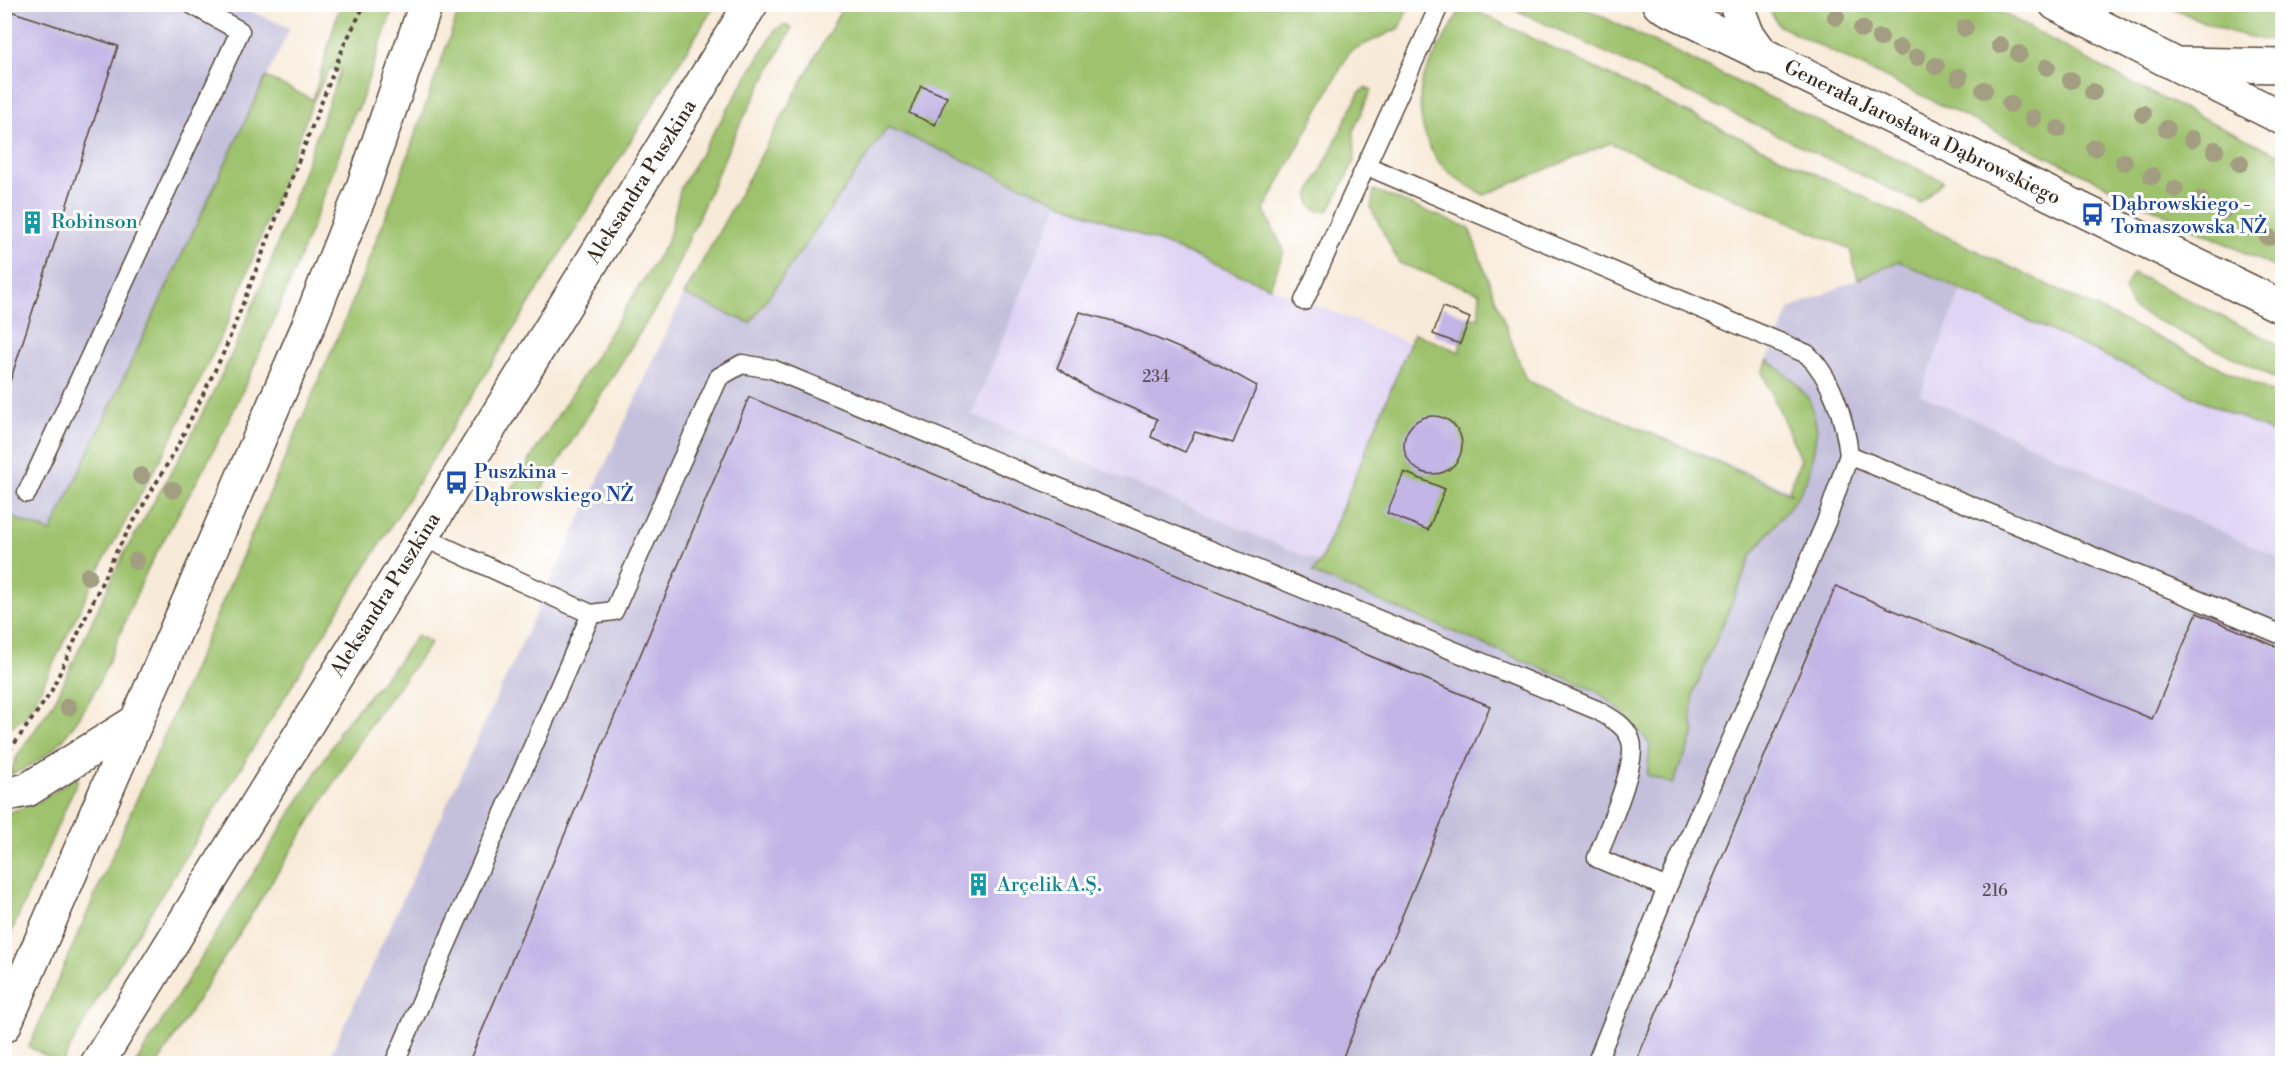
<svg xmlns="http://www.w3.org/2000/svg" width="2287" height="1068" viewBox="0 0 2287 1068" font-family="'Libre Bodoni',serif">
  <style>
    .built { fill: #e0d4f4 }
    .industrial { fill: #c4c0db }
    .green { fill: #9ec26d; stroke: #6c7646; stroke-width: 1.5 }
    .building { fill: #c3b5e6 }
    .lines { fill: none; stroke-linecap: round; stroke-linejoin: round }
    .lane-casing { stroke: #57473a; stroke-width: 21 }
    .street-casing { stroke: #57473a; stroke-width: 36 }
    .secondary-casing { stroke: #57473a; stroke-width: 36 }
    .path { stroke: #57473a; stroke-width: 4; stroke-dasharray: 4.5 4.5; stroke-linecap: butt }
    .lane { stroke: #fff; stroke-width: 18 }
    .street { stroke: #fff; stroke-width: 33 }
    .secondary { stroke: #fff; stroke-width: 33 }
    .tree { fill: #a39e81 }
    .labels { text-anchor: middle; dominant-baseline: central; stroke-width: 6; stroke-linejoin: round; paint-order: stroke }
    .number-label { font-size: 16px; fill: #5d4d50 }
    .street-label { font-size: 20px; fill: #3b2a1e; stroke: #fff }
    .transit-label { font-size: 20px; fill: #164399; stroke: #fff; text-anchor: start }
    .culture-label { font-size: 20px; fill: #0d838f; stroke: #fff; text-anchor: start }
  </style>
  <rect width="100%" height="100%" fill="#fff"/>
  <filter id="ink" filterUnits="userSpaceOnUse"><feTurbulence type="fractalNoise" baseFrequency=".0167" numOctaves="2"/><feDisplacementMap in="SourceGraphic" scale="12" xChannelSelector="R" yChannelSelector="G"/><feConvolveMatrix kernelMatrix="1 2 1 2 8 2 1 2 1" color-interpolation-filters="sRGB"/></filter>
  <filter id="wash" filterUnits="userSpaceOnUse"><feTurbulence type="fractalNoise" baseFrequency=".008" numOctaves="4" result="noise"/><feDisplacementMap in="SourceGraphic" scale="24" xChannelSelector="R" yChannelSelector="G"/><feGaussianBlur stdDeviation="1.35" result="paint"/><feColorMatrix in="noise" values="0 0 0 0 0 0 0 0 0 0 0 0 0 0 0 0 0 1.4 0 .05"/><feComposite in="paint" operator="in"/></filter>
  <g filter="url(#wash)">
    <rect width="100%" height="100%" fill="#f8ead8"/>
    <path class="built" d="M1059,202L1410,343L1320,562L972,414Z
      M1961,291L2282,437V559L1919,393Z"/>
    <path class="industrial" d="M4,5H236L290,28L51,532L5,515Z
      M888,127L1059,202L972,414L1319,562L1414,333L1789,490L1801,459L1762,372L1790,309L1899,261L1961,291L1920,394L2282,559V1063L326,1064L684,295L751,323Z"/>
    <path class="green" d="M340,5H394L358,110H355C319,213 278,316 231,416C206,469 174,519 147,571C121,624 106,683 70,730C55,751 33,766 10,775L16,758L56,699L123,555L183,452L231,356L268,270L340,71L330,68L313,101L230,318L172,438L105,558L34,703L24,718L5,731V515L51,532L266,77L313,100Z
      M461,5H715L97,999L62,1063H60L29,1047L348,313L392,200Z
      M844,5H1409L1400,28L1350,51L1264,210L1284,251L1270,287L1059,202L888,127L750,323L684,295Z
      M1463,5L2282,397V437L1899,261L1858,279L1850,249L1610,143L1484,195C1446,174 1427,159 1421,116C1420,104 1419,90 1423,79C1434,54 1450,29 1463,5Z
      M1506,5H1578L1943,181L1920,203Z
      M1766,5H1988L2140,88L2282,156V271L1779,26Z
      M2167,5H2282V42C2243,39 2202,23 2167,5Z
      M784,25L792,28L735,134L665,293L543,487C533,499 522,503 507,496L668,241L681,187L775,30Z
      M1365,88L1371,90L1354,130L1355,160L1330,209C1322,213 1317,211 1310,205L1309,195L1359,93Z
      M1374,190L1469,228L1526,380L1792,494L1789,490L1801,459L1762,372L1768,360L1794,381L1810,401L1817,428L1813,454L1808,477L1798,496L1753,553L1694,692L1691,719L1695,731L1673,784L1647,775L1650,745C1634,722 1618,706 1594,690L1312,573L1320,562L1414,333L1460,352V344L1470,318L1479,317L1480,293L1399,263L1371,208Z
      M2133,273L2282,346V381L2133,309L2124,290Z
      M417,635L431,643L374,719L158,1063H136L339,735L337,733L398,662Z
      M75,777L78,779L7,942L4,940V814L39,802Z"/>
    <g id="blocks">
      <path class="building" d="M4,9L118,46L5,397H4Z
        M921,86L947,97L935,125L909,113Z
        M1443,307L1470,318L1460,344L1433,334Z
        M1080,312L1120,323L1219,365L1257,386L1233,443L1195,432L1185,452L1151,437L1157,419L1092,391L1057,368Z
        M749,397L1490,706L1340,1064H468Z
        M1404 445a29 29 0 1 1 58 0a29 29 0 1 1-58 0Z
        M1404,472L1445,489L1428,530L1387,513Z
        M1836,586L2152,719L2197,613L2282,649V1064H1635Z"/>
    </g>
  </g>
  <g filter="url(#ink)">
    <use href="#blocks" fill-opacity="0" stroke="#57473a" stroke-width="1.5"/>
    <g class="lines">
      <defs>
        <path id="lane" d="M1367,166L1807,354C1832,378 1845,420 1849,455
          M1304,301L1440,4
          M27,493L240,31L191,4
          M591,614L614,611L719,377L742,364L772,369L1597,710C1611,718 1626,725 1631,741C1638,764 1606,834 1597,858L1667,888
          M394,1064L591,614L423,537
          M1596,1064L1667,888L1826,522L1849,455L2282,635"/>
        <path id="street" d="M4,795L27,790L137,721"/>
        <path id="secondary" d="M1659,4L2282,307
          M1736,4L1747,33L1764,57
          M2056,4L2282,118
          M2179,64L2282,66
          M4,1026L307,329L362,190L426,4
          M97,1064L751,4"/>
      </defs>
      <use href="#lane" class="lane-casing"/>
      <use href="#street" class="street-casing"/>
      <use href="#secondary" class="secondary-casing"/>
      <path class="path" d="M4,758L50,694L116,552L176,449L224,352L344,45L365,4"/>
      <use href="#lane" class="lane"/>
      <use href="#street" class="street"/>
      <use href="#secondary" class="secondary"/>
    </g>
    <g class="tree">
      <circle cx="1836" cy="17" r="9"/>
      <circle cx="1965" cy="28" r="9"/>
      <circle cx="1862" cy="29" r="9"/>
      <circle cx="1880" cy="38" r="9"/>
      <circle cx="2000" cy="45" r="9"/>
      <circle cx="1900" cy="48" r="9"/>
      <circle cx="2019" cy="54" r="9"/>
      <circle cx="1917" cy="57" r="9"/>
      <circle cx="1936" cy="66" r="9"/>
      <circle cx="2047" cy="67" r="9"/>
      <circle cx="1959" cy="77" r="9"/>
      <circle cx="2071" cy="80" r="9"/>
      <circle cx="1984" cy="90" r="9"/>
      <circle cx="2093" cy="92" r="9"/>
      <circle cx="2010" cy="104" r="9"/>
      <circle cx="2143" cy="114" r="9"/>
      <circle cx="2033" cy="118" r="9"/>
      <circle cx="2058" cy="129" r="9"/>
      <circle cx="2167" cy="129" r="9"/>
      <circle cx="2192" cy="139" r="9"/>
      <circle cx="2095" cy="148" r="9"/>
      <circle cx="2215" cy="150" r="9"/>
      <circle cx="2124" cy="162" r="9"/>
      <circle cx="2240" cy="163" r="9"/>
      <circle cx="2152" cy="176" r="9"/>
      <circle cx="2175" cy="189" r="9"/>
      <circle cx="2200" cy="200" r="9"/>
      <circle cx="2223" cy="211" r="9"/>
      <circle cx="2249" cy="227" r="9"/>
      <circle cx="2268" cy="237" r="9"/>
      <circle cx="141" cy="476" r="9"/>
      <circle cx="173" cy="490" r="9"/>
      <circle cx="136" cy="561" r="9"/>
      <circle cx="88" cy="576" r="9"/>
      <circle cx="68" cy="707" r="9"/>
    </g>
  </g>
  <defs>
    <symbol id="bus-bare" viewBox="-9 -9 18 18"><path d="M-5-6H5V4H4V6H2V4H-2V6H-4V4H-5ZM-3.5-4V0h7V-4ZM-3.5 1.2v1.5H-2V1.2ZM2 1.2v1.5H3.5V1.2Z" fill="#1a4fb4" stroke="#fff" stroke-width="2.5" paint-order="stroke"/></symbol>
    <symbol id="building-bare" viewBox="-9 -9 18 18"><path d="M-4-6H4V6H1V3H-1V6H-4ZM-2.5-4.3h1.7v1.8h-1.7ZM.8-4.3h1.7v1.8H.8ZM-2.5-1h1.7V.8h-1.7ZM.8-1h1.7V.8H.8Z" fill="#0f9aa8" stroke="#fff" stroke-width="2.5" paint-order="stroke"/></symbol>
  </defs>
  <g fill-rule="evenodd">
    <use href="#bus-bare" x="2076" y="198" width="33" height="33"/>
    <use href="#building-bare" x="16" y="206" width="33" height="33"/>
    <use href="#bus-bare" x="440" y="466" width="33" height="33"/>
    <use href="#building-bare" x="962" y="868" width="33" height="33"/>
  </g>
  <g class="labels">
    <g class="number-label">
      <text x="1156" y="377">234</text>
      <text x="1995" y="891">216</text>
    </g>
    <g class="street-label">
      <text transform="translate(1922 133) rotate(26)">Generała Jarosława Dąbrowskiego</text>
      <text transform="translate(642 182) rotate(-58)">Aleksandra Puszkina</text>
      <text transform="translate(386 595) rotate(-58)">Aleksandra Puszkina</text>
    </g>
    <g class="transit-label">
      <text x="2111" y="204">Dąbrowskiego -<tspan x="2111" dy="23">Tomaszowska NŻ</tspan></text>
      <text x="474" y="472">Puszkina -<tspan x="474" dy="23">Dąbrowskiego NŻ</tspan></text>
    </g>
    <g class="culture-label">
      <text x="51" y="222">Robinson</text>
      <text x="997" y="885">Arçelik A.Ş.</text>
    </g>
  </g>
  <rect width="2287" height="1068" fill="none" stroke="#fff" stroke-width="24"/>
</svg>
